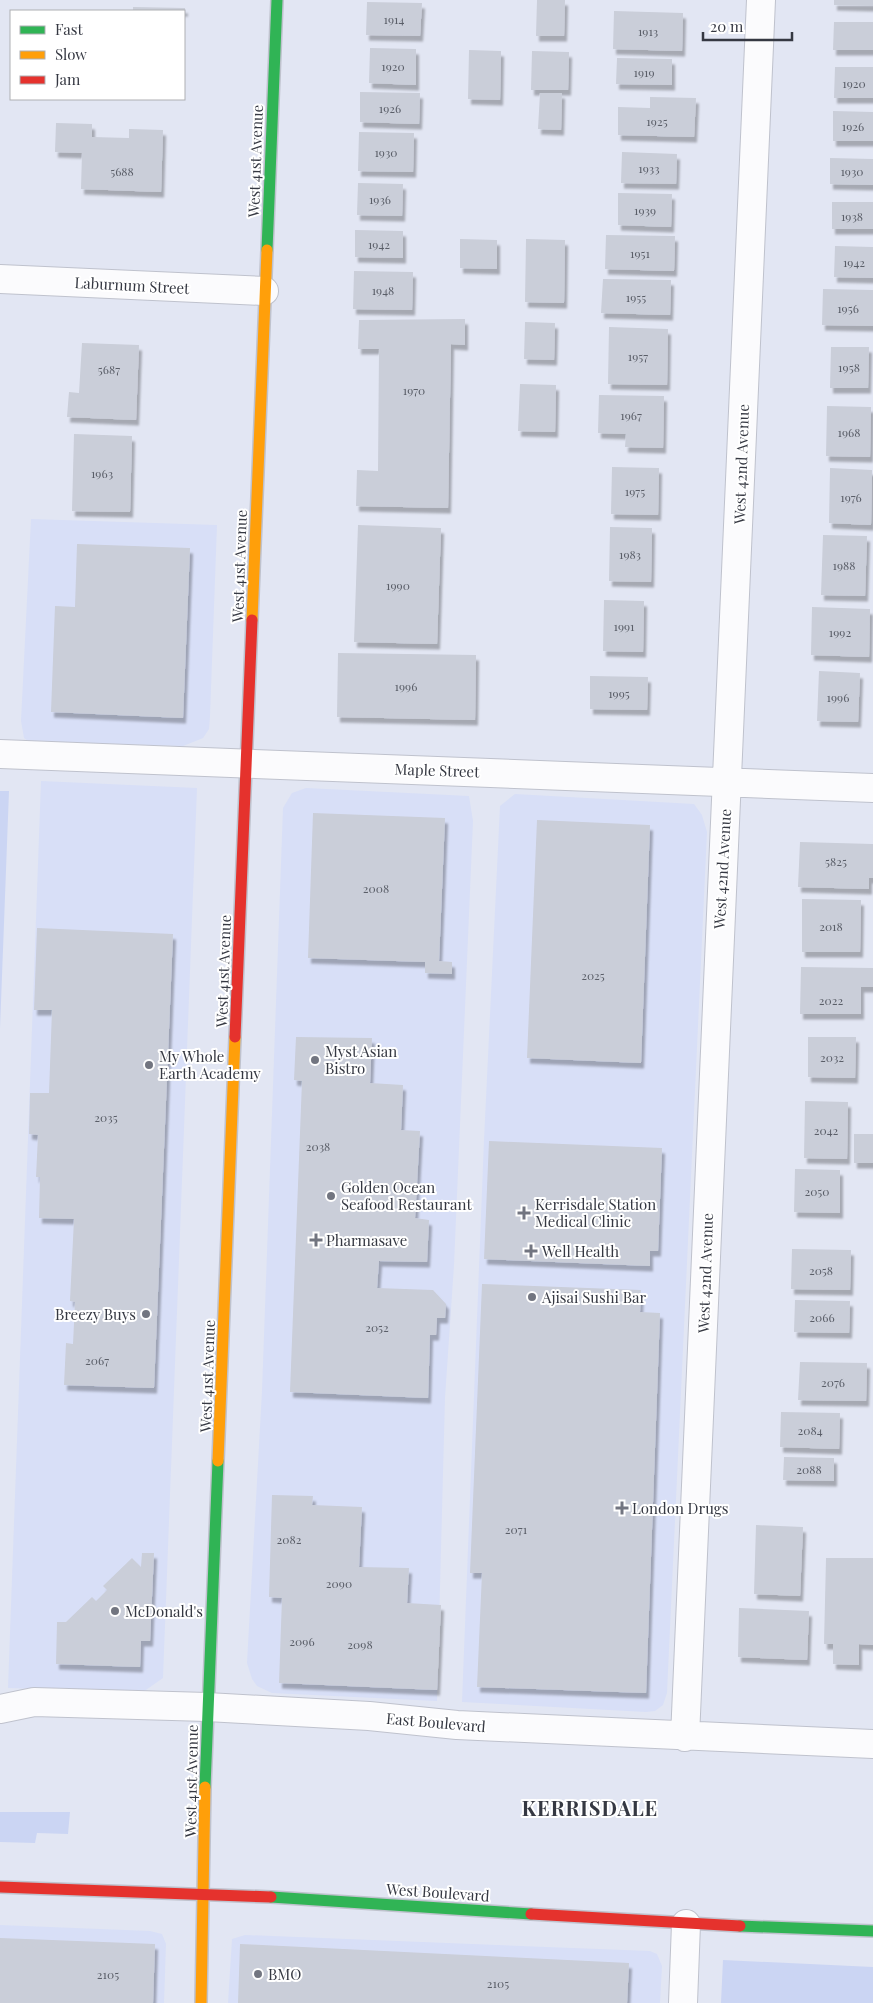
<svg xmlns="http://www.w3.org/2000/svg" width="873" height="2003" viewBox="0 0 873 2003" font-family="'Playfair Display',serif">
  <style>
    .built { fill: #d8dff7 }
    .green { fill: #cbd5f3 }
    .building { fill: #caced9; filter: url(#shadow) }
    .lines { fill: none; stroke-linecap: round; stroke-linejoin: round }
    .street-casing { stroke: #bfc2cd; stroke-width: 30 }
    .fast-casing { stroke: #bfc2cd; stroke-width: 14 }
    .slow-casing { stroke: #bfc2cd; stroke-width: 14 }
    .jam-casing { stroke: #bfc2cd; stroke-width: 14 }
    .street { stroke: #fbfbfd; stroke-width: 28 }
    .fast { stroke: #30b455; stroke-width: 11 }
    .slow { stroke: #ff9f0a; stroke-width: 11 }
    .jam { stroke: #e5322d; stroke-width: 11 }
    .poi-dot { fill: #727580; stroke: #fff; stroke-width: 2 }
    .labels { text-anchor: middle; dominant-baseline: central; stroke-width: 4; stroke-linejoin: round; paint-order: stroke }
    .number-label { font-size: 12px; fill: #5a5e68 }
    .street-label { font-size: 15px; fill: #353842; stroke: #fff }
    .poi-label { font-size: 15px; fill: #353842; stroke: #fff; text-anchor: start }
    .district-label { font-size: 20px; font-weight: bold; letter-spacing: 1px; fill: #353842; stroke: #fff }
  </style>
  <defs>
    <filter id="shadow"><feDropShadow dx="3" dy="5.5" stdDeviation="1" flood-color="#0004"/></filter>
  </defs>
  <rect width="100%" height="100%" fill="#e2e6f3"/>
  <path class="built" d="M31,519L217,525L210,716L209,729L203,738L183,746L28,741L24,738L21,721Z
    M41,781L197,788L163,1678L143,1692L8,1688Z
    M306,788L469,796L473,821L454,1265L445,1398L437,1701L272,1693L257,1686L252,1679L247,1663L262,1391L283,808L292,793Z
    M515,794L694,804L702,815L707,832L667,1693L663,1705L655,1711L646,1712L462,1702L484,1140L500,806Z
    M0,1925L150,1931L162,1934L166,1944L164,2003H0Z
    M245,1935L650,1951L657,1954L662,1966L660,2003H228L232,1939Z"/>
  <path class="green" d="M0,791H9L0,1029Z
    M0,1812H70L68,1834L37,1833L35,1843L0,1842Z
    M723,1960L873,1967V2003H721Z"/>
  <path class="building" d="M537,0H565L564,36H536Z
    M834,0H873V6L834,5Z
    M367,2L422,3L420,36L366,35Z
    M133,7L185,8V11H133Z
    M614,11L683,13L682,51L613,49Z
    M834,22H873V50H833Z
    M370,48L416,49V85L369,83Z
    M469,50L501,51L500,100L468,99Z
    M532,51L569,52L568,90H531Z
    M617,58L672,59V85L616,84Z
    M835,67H873V98H834Z
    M360,92L420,93L419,124L360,122Z
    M540,93H562L561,130L538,129Z
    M650,97L696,98L694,137L618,135V107L650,108Z
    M833,111L873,112V141H833Z
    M56,123L92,124V137L129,138V129L163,130L161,192L81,189L82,153L55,152Z
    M359,132L414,133L413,172L358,171Z
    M622,152L677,154L676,184L621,183Z
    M830,158L873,159V185L830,184Z
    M358,183L403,184L402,216L357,215Z
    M618,193L672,194L671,227L618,225Z
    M832,202H873V229H832Z
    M355,230L403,231V258L355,257Z
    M606,235L675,236L674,271L605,269Z
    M460,239L497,240V269L460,268Z
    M526,239L565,240L564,303L525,302Z
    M835,246L873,247V278L834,277Z
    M354,271L413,272L412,310L353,309Z
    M603,279L671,280L670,315L601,313Z
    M823,289L873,290V326L822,325Z
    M465,319V345L451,344L448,508L356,506L357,470L378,471L379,349H358L359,320Z
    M525,322L555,323L554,360L524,359Z
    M609,327L668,329L667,385L608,384Z
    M82,343L139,345L136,420L67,417L69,392L79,393Z
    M831,347H869L868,388H830Z
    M520,384L556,385L555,432L518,431Z
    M599,395L664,396L663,448L625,447L626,434L598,433Z
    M827,406L871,407L870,457L826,456Z
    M74,434L132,436L130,512L72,511Z
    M612,467L659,468L658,515L611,514Z
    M830,468L872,470L871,525L829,523Z
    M358,525L441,528L437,644L354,642Z
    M610,527L652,528L651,582L609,581Z
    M823,535L867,536L865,596L821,595Z
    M77,544L190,548L183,718L51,712L55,606L75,607Z
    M604,600L644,601L643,652L603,651Z
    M812,607L870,609L869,657L811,655Z
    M338,653L476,655L475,720L337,717Z
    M819,671L860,673L858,722L817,721Z
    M590,676L648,677L647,710L590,709Z
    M313,813L445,818L439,961L452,962V974L425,973V962L308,958Z
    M537,820L650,825L641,1063L527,1058Z
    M800,842L873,844V878H869V889L798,887Z
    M802,899L861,900L860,952H802Z
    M37,928L173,934L154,1388L64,1385L66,1343L73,1344L75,1302L70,1301L74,1219L39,1218L40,1177H36L38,1135L29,1134L30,1093H49L52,1010H34Z
    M801,967L873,968V987H861V1014H800Z
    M296,1037L372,1038L370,1083L403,1085L401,1130L420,1131L415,1218L429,1220L427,1262L379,1261L377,1288L433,1290L446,1304L445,1318H437L436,1335H430L428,1398L290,1392L302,1081L294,1080Z
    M808,1037H856L855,1078L808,1077Z
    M805,1101L848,1102L847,1159L804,1158Z
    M854,1134H873V1163H854Z
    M489,1141L662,1148L658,1251H650V1266L484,1259Z
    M795,1169L840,1170V1213L794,1212Z
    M792,1249L851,1250L850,1290L791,1289Z
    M482,1284L641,1290L640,1312L660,1313L646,1693L477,1687L482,1573H470Z
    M795,1300L850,1301L849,1333L794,1332Z
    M800,1362L867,1363L866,1401L798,1400Z
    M781,1412L840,1413L839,1449L780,1447Z
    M784,1457L834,1458V1481L783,1480Z
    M272,1495L313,1496L312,1505L362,1507L359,1567L409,1568L407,1603L441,1605L437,1690L279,1683L282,1598L269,1597Z
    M756,1525L803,1527L800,1596L754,1594Z
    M142,1553H154L150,1641H141L140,1667L56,1664L57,1622H66L92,1597L96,1601L107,1590L103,1586L132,1558L141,1567Z
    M826,1558H873V1645L859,1644V1665L833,1664V1644H824Z
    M739,1608L809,1611L807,1660L738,1657Z
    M0,1938L155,1944L153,2003H0Z
    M240,1944L629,1963L627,2003H238Z"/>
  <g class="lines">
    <defs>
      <path id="street" d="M0,279L264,291
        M0,754L873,788
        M0,1709L34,1702L207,1707L369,1716L457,1725L873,1744
        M685,1737L761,0
        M683,2003L686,1924"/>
      <path id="fast" d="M267,250L277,0
        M205,1787L218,1461
        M271,1897L531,1914
        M740,1926L873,1931"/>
      <path id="slow" d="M252,620L267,250
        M218,1461L235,1037
        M201,2003L205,1787"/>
      <path id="jam" d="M235,1037L252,620
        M0,1887L271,1897
        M531,1914L740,1926"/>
    </defs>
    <use href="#street" class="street-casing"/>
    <use href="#fast" class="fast-casing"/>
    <use href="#slow" class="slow-casing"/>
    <use href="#jam" class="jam-casing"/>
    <use href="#street" class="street"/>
    <use href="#fast" class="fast"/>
    <use href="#slow" class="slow"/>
    <use href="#jam" class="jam"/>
  </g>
  <g class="poi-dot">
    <circle cx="315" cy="1060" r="5"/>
    <circle cx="149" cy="1065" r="5"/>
    <circle cx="331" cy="1196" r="5"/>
    <path d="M521.5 1205.5h5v5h5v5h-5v5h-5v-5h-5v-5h5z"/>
    <path d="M313.5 1232.5h5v5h5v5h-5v5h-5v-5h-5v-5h5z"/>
    <path d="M528.5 1243.5h5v5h5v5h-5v5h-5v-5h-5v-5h5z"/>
    <circle cx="532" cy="1297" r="5"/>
    <circle cx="146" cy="1314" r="5"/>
    <path d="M619.5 1500.5h5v5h5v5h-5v5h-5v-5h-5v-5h5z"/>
    <circle cx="115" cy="1611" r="5"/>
    <circle cx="258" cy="1974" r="5"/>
  </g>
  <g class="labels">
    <g class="number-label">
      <text x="394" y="19">1914</text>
      <text x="648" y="31">1913</text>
      <text x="393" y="66">1920</text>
      <text x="644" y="72">1919</text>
      <text x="854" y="83">1920</text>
      <text x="390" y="108">1926</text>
      <text x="657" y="121">1925</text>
      <text x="853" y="126">1926</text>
      <text x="386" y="152">1930</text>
      <text x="649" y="168">1933</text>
      <text x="122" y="171">5688</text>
      <text x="852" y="171">1930</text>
      <text x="380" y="199">1936</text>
      <text x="645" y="210">1939</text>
      <text x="852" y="216">1938</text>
      <text x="379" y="244">1942</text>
      <text x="640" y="253">1951</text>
      <text x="854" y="262">1942</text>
      <text x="383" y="290">1948</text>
      <text x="636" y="297">1955</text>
      <text x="848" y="308">1956</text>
      <text x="638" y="356">1957</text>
      <text x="849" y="367">1958</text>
      <text x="109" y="369">5687</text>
      <text x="414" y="390">1970</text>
      <text x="631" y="415">1967</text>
      <text x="849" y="432">1968</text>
      <text x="102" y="473">1963</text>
      <text x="635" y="491">1975</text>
      <text x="851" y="497">1976</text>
      <text x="630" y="554">1983</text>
      <text x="844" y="565">1988</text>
      <text x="398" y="585">1990</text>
      <text x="624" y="626">1991</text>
      <text x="840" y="632">1992</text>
      <text x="406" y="686">1996</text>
      <text x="619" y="693">1995</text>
      <text x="838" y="697">1996</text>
      <text x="836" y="861">5825</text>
      <text x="376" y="888">2008</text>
      <text x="831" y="926">2018</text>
      <text x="593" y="975">2025</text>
      <text x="831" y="1000">2022</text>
      <text x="832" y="1057">2032</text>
      <text x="106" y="1117">2035</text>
      <text x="826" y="1130">2042</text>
      <text x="318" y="1146">2038</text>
      <text x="817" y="1191">2050</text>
      <text x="821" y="1270">2058</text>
      <text x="822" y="1317">2066</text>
      <text x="377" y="1327">2052</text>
      <text x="97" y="1360">2067</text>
      <text x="833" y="1382">2076</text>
      <text x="810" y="1430">2084</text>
      <text x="809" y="1469">2088</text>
      <text x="516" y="1529">2071</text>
      <text x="289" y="1539">2082</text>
      <text x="339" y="1583">2090</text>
      <text x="302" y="1641">2096</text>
      <text x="360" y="1644">2098</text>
      <text x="108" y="1974">2105</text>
      <text x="498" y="1983">2105</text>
    </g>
    <g class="street-label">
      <text transform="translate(255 161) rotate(-88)">West 41st Avenue</text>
      <text transform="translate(132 285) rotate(3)">Laburnum Street</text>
      <text transform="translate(741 464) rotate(-88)">West 42nd Avenue</text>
      <text transform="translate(239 566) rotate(-88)">West 41st Avenue</text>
      <text transform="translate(437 770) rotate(2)">Maple Street</text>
      <text transform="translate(722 869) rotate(-87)">West 42nd Avenue</text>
      <text transform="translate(223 971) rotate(-88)">West 41st Avenue</text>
      <text transform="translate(705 1273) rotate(-88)">West 42nd Avenue</text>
      <text transform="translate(207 1376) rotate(-88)">West 41st Avenue</text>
      <text transform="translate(436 1722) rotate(5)">East Boulevard</text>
      <text transform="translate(191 1781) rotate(-89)">West 41st Avenue</text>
      <text transform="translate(438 1892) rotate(4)">West Boulevard</text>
    </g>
    <g class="poi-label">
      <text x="325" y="1051">Myst Asian<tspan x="325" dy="17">Bistro</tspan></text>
      <text x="159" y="1056">My Whole<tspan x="159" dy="17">Earth Academy</tspan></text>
      <text x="341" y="1187">Golden Ocean<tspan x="341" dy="17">Seafood Restaurant</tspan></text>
      <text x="535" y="1204">Kerrisdale Station<tspan x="535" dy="17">Medical Clinic</tspan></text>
      <text x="326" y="1240">Pharmasave</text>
      <text x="542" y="1251">Well Health</text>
      <text x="542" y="1297">Ajisai Sushi Bar</text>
      <text x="136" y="1314" text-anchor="end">Breezy Buys</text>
      <text x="632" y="1508">London Drugs</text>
      <text x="125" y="1611">McDonald's</text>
      <text x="268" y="1974">BMO</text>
    </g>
    <g class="district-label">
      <text x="590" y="1807">KERRISDALE</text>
    </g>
  </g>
  <rect x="10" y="10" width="175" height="90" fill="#ffffff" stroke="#aeafb3"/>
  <rect x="20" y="26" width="25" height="8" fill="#30b455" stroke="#aeafb3"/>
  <text x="55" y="35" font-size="15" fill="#353842">Fast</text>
  <rect x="20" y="51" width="25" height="8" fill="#ff9f0a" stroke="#aeafb3"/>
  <text x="55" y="60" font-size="15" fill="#353842">Slow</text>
  <rect x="20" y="76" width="25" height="8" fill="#e5322d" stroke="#aeafb3"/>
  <text x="55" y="85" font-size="15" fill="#353842">Jam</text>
  <path d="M703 32v8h89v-8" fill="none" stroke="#353842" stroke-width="2.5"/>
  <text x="710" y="32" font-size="15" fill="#353842" stroke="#ffffff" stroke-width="4" paint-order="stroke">20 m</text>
</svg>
